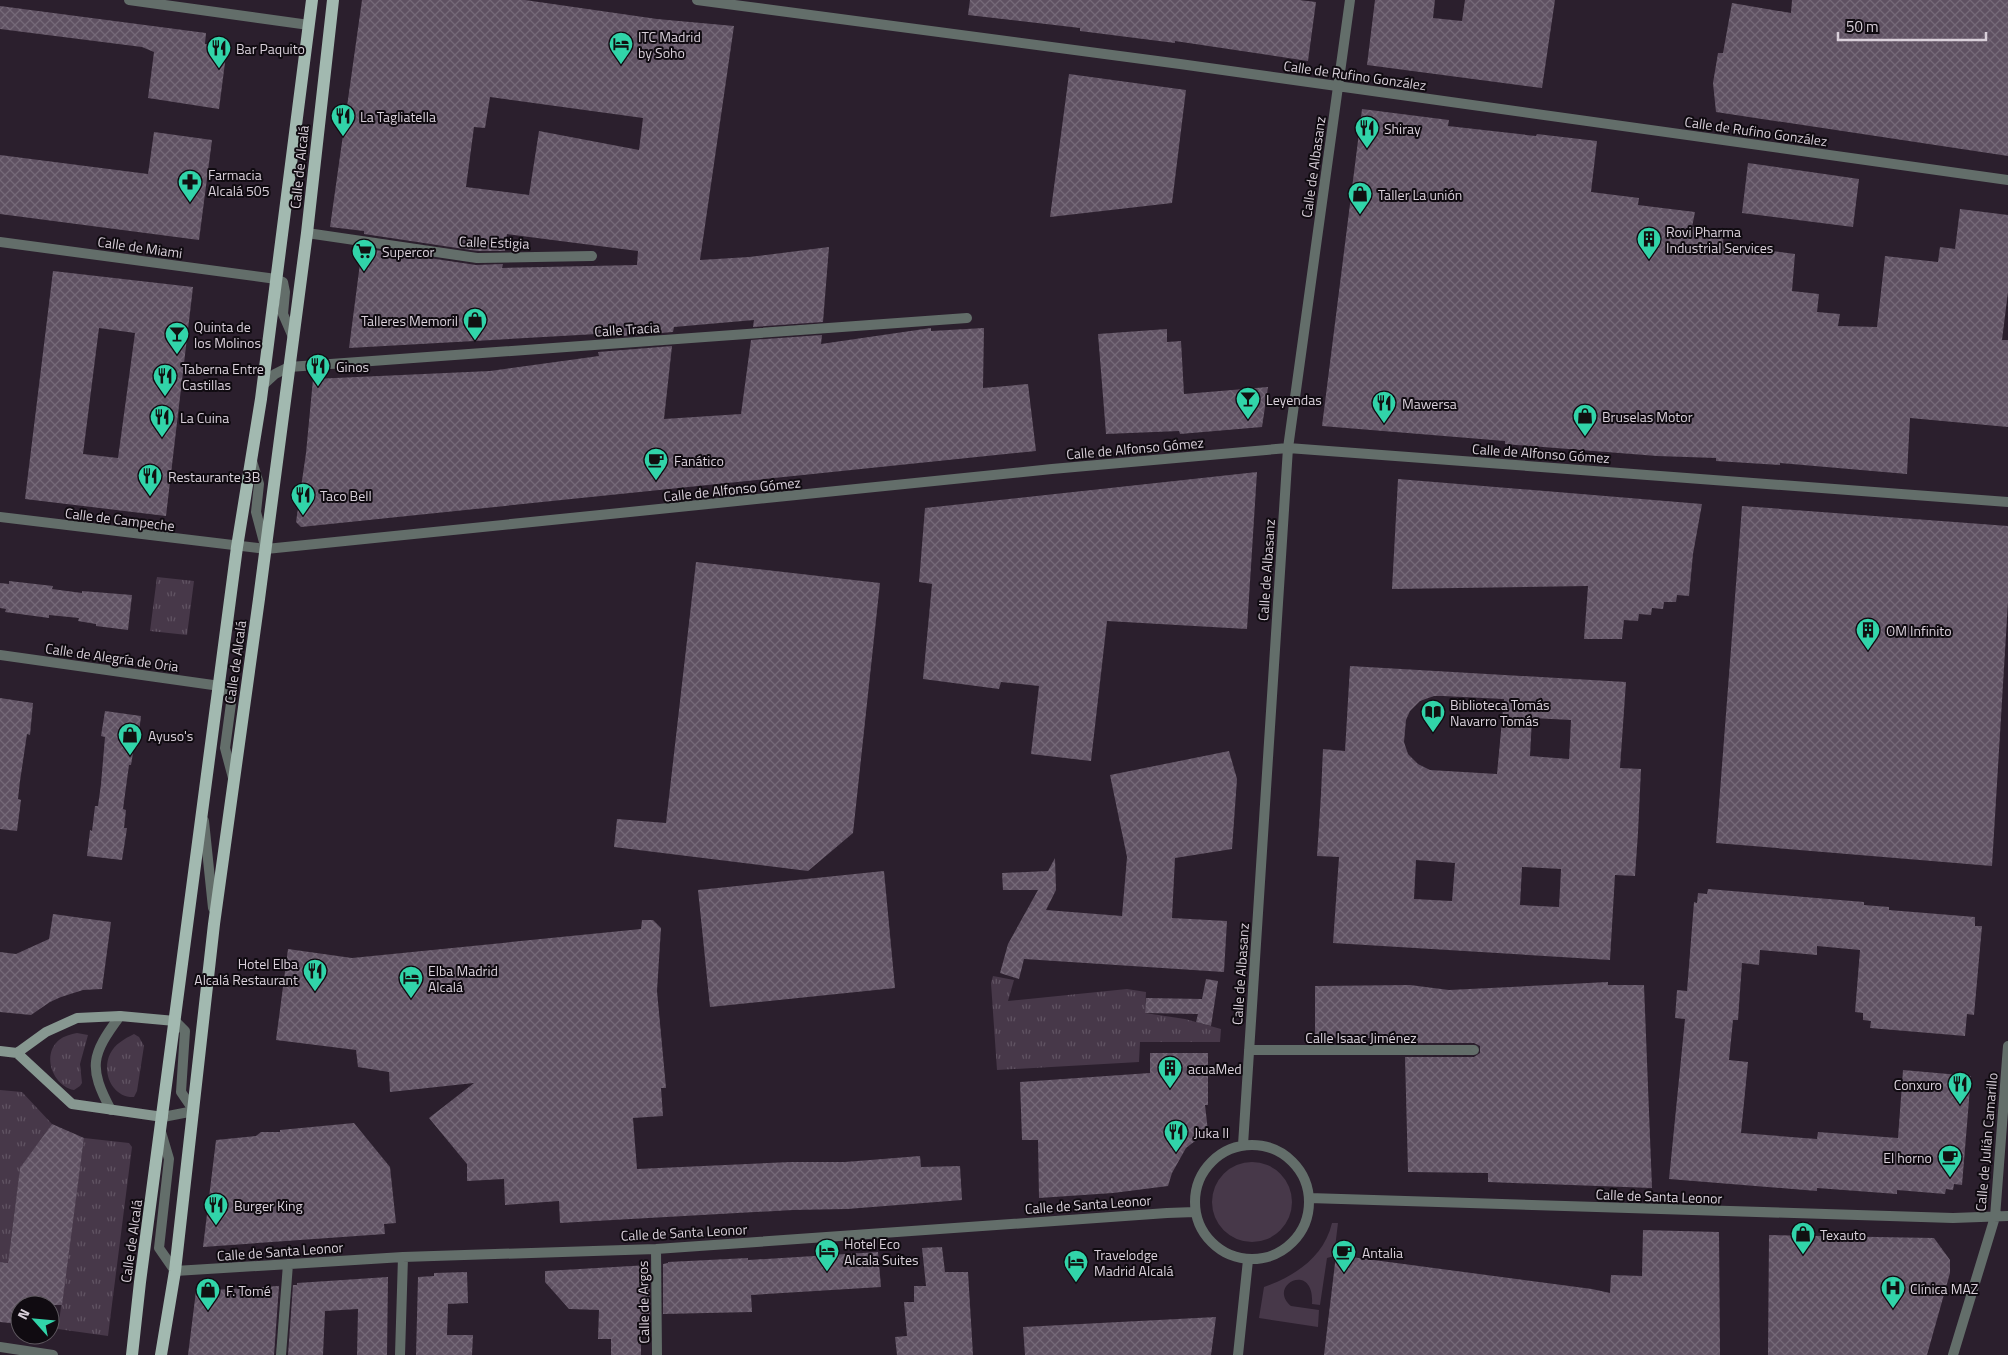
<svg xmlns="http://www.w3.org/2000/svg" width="2008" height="1355" viewBox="0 0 2008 1355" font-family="'Titillium Web',sans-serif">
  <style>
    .grass { fill: url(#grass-tufts) }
    .garden { fill: #473849 }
    .building { fill: url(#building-cross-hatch); fill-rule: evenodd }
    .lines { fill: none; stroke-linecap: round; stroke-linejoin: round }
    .street { stroke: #636e6a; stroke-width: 10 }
    .secondary { stroke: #879891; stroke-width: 10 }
    .primary { stroke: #a2b9b0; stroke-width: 12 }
    .labels { text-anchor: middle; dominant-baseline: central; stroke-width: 4; stroke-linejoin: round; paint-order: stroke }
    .poi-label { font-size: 14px; fill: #d9d0da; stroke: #100b11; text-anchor: start }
    .street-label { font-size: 14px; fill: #d9d0da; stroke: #100b11 }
  </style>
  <defs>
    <pattern id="grass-tufts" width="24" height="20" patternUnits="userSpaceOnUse" patternTransform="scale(1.25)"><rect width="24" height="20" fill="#473849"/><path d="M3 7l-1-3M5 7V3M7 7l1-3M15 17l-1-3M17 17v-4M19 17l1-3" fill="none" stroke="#615463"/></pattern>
    <pattern id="building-cross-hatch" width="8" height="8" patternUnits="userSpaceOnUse" patternTransform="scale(1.25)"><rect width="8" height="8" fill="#5f5162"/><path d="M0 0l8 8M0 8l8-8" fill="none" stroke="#756978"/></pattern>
  </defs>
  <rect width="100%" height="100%" fill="#2b1f2d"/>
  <path class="grass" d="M157,577L194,581L187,635L150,631Z
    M993,976L1014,980L1008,1001L1127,989L1146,992L1145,1013L1185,1019L1221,1029L1220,1042H1140L1139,1062L997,1070L991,983Z
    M77,1033L88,1035L80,1064L82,1083L80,1086L74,1090C53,1086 41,1055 59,1040C64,1036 71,1034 77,1033Z
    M134,1034L139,1037L144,1046L137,1091L134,1097C113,1098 101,1073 110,1054C115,1044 124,1039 134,1034Z
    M0,1090L22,1092L52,1124L20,1169L8,1263L0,1262Z
    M84,1138L129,1143L132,1147L108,1336L58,1329Z"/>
  <path class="garden" d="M1212 1202a40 40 0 1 1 80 0a40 40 0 1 1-80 0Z
    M1332,1223H1338L1334,1256L1327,1258L1320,1305L1312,1304C1315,1260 1266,1285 1291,1306L1319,1310L1318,1327L1259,1318L1264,1287C1295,1276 1324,1257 1332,1223Z"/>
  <path class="building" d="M362,0H525L657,19L734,26L700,260L749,257L829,247L823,322L753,327L754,320L674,327L673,332L597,338V334L349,348L362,248L476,265L503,264L502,268L637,265L638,251L507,234L505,251H477L364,234V231L330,227ZM490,97L643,118L639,150L539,131L529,195L466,187L474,127L485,128Z
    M970,0H1299L1316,2L1308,61L1175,41V43L1080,31V28L968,15Z
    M1375,0H1435L1433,18L1462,21L1465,0H1555L1542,88L1367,65Z
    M1792,0H2008V156L1716,112L1713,83L1718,53H1723L1732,3L1791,13Z
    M0,6L206,33L205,44L227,47L219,109L148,98L154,52L142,47L0,29Z
    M1069,74L1186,90L1172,203L1050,217Z
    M1362,109L1449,120L1448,126L1536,136L1537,134L1597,141L1591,192L1639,198L1638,205L1695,212L1692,227L1724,232L1723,244L1795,254L1792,291L1819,294L1817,312L1840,314L1838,326L1877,327L1885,256L1938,262L1940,247L1955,249L1960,209L2008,215V292L2002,340H2008V427L1910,418L1907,474L1780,463V465L1716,461V458L1657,456L1505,444V441L1322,426Z
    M154,132L212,140L199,240L0,214V155L148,174Z
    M1748,163L1859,179L1853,227L1742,213Z
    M53,271L193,287L166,516L25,499ZM99,328L135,333L118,458L83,454Z
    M931,328V331L984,328L983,388L1028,384L1036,451L301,527L296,522L306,453L313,379L490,371L599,356L598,352L672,346L664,419L741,414L751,340L822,335L821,344Z
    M1167,329V342L1181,341L1184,394L1268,387L1262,427L1180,434L1179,431L1106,434L1098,334Z
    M1257,472L1247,629L1107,621L1091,761L1031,754L1039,686L1001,682L999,689L923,679L932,584L919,582L925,508Z
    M1398,479L1702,504L1693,554L1689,596L1677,595L1676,602H1664L1663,609L1652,608L1651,615L1639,614L1638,621L1624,620L1622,639H1584L1588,586L1392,589Z
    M1742,506L2008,526V602L1992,866L1716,843Z
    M696,562L880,583L853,833L808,871L614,847L617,819L666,823Z
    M9,581L53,586L52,589L82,593V591L132,595L128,630L96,626V624L78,621L79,618L49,615V618L5,612L6,609L0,608V583L9,584Z
    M1350,666L1626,682L1620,768L1641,769L1638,833L1635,876L1615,875L1610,960L1333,943L1339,857L1317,856L1321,794L1323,749L1345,751ZM1443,696L1504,699L1497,774L1430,770L1418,764L1408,754L1404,742L1406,720L1410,711L1420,701L1434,696ZM1532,718L1571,720L1569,759L1530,756ZM1416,860L1455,863L1452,901L1414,899ZM1522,867L1561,869L1559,907L1520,905Z
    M0,698L33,703L30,735L27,734L20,781L18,799L21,800L17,831L0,829Z
    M105,711L141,716L137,748L134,747L131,765H129L123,809L126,810L124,828H127L122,860L87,856L90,830L92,831L95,806H98L101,784L105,737L101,736Z
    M1229,751L1237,779L1232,849L1175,858L1172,918L1227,921L1224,972L1024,959L1019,979L1000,973L1008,944L1038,890H1003L1002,873L1048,871L1055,858L1056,890L1046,910L1122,916L1127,857L1110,775Z
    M884,871L895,988L710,1007L698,890Z
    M1708,889L1864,902V905L1889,907V910L1975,917V926H1982L1974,1015L1967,1014L1965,1036L1870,1028L1871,1021L1863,1020V1013L1855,1012L1860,950L1817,946V955L1760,950L1759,965L1742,963L1738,1020H1733L1729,1060L1748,1062L1741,1133L1817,1139L1818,1132L1898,1138L1903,1070L1971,1076L1962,1185L1954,1184L1953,1190L1946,1189L1945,1194L1897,1190V1194L1817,1188V1191L1669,1179L1685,1019L1675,1018L1677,990L1687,991L1694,902L1697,903L1698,893L1707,894Z
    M53,914L111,922L102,989L83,990L61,997L50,1002L31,1015L0,1012V952L16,954L49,939Z
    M642,920H653L661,928L657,991L666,1088H661L663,1116L633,1118L637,1169L791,1162H845L920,1156L921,1167L960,1166L962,1200L847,1209L793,1210L560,1223L559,1201L505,1205L504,1179L467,1181V1164L429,1118L474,1083L390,1092L389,1072L358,1067L356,1050L276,1040L288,949L352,958L641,929Z
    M1206,979L1218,981L1211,1026L1196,1022L1198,1014L1145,1013L1146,998L1202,999Z
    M1608,982V985H1644L1652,1188L1488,1182V1173L1408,1172L1405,1057H1474L1480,1053V1046L1474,1043H1405V1038H1315V986L1410,985L1449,990Z
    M1150,1053H1208V1105H1205L1208,1131L1186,1148L1172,1173L1168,1186L1113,1193L1039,1198L1038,1140H1022L1020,1082L1150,1073Z
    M354,1123L390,1167L396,1223L384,1224L385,1234L203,1247L216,1140L256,1136L261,1132H280V1130Z
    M52,1124L84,1138L62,1305H20V1324L0,1322V1262L8,1263L20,1168Z
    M1643,1230L1719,1232L1720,1355H1324L1336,1255L1592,1289L1610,1293L1611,1275L1642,1276Z
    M1769,1235L1934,1238L1950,1260V1273L1927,1355H1768Z
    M942,1247L945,1272H968L973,1355H897L895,1337L907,1336L904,1302H914V1286H926L922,1248Z
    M878,1252L881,1287L751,1295L752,1312L663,1314V1264L668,1263V1262L748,1258V1260Z
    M649,1265L650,1314H641V1355H611V1339H598L599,1310L569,1309L545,1282V1271Z
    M467,1272L468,1303L448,1304L447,1335H473L472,1355H416L418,1277L434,1276V1273Z
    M388,1277L387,1355H357L358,1309L325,1311L323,1355H288L293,1285H297V1283Z
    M279,1286L274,1355H188L196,1291Z
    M1216,1317L1211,1355H1025L1023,1327Z"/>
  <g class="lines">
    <path class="street" d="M129,0L309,25
      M697,0L1180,64L2008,180
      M307,233L477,258L592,256
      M0,242L276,279L283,282L285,292L283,314L293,337
      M263,385L275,374L289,367L967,318
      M252,461L259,484L256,512L265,546
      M0,517L266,549L1052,469L1288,448L2008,502
      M0,655L220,686L232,696L225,748L233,778
      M204,821L213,908
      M1249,1050H1474
      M111,1110C88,1067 91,1055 120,1016
      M163,1117L194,1111L181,1092L185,1031L175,1021
      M161,1132L169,1159L159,1248L175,1271L403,1257L656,1249L1167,1213L1195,1212
      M1195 1202a57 57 0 1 1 114 0a57 57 0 1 1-114 0Z
      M1243,1145L1288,448L1350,0
      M1309,1198L1953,1218L2008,1216
      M656,1249L657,1355
      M0,1347L53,1355
      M281,1355L288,1264
      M400,1355L403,1257
      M1238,1355L1248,1260
      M1953,1355L1995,1217L2008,1046"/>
    <path class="secondary" d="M0,1051L17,1053L72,1104L163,1117
      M17,1053L46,1032L77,1018L120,1016L175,1021"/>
    <path class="primary" d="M132,1355L140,1282L237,547L261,399L312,0
      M161,1355L175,1271L214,924L259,599L307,233L333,0"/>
  </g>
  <defs>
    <symbol id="hotel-pin" viewBox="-11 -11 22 30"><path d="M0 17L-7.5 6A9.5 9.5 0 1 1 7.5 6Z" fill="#31d4a9" stroke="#100b11"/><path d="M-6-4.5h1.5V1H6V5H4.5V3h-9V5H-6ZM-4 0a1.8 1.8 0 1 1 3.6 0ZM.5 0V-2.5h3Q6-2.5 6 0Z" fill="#111"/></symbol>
    <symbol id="restaurant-pin" viewBox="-11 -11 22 30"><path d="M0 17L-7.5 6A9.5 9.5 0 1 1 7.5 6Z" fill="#31d4a9" stroke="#100b11"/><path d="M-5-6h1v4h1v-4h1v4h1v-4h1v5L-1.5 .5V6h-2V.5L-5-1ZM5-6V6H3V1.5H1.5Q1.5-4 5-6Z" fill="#111"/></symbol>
    <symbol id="pharmacy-pin" viewBox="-11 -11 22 30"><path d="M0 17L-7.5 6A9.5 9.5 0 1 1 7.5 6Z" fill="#31d4a9" stroke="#100b11"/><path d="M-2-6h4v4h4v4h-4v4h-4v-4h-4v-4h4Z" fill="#111"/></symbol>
    <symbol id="shop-pin" viewBox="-11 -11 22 30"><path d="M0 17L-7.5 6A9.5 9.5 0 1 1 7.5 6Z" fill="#31d4a9" stroke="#100b11"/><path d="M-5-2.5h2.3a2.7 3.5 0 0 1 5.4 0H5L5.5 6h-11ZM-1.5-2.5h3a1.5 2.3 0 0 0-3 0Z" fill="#111"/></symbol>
    <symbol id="building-pin" viewBox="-11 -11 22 30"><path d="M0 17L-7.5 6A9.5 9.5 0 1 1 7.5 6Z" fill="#31d4a9" stroke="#100b11"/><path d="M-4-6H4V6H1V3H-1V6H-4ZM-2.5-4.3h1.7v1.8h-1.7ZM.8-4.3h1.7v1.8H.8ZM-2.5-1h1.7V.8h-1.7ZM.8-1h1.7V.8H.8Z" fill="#111"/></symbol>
    <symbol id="supermarket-pin" viewBox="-11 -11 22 30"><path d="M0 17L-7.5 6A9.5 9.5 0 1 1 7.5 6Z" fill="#31d4a9" stroke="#100b11"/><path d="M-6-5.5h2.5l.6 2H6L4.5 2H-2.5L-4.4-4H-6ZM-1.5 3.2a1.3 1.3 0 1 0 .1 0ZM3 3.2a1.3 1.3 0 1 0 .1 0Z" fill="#111"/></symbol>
    <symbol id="bar-pin" viewBox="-11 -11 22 30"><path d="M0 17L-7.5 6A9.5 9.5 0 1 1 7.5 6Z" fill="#31d4a9" stroke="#100b11"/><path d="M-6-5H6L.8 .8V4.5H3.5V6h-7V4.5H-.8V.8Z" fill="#111"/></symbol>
    <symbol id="cafe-pin" viewBox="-11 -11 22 30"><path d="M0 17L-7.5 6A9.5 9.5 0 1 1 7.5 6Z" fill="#31d4a9" stroke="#100b11"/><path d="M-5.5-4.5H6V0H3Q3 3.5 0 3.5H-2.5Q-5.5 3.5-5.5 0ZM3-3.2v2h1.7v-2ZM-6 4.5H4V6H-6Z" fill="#111"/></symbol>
    <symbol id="library-pin" viewBox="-11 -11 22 30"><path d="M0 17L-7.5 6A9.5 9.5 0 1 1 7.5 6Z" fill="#31d4a9" stroke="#100b11"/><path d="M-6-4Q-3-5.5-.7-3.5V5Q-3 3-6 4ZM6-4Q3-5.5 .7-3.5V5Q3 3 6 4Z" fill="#111"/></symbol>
    <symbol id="hospital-pin" viewBox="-11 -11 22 30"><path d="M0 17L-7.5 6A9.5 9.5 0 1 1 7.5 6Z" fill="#31d4a9" stroke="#100b11"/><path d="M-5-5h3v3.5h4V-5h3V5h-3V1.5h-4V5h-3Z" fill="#111"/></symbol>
  </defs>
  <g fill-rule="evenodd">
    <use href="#hotel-pin" x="607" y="30" width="28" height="38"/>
    <use href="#restaurant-pin" x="205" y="34" width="28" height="38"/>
    <use href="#restaurant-pin" x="329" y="102" width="28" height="38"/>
    <use href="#restaurant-pin" x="1353" y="114" width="28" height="38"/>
    <use href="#pharmacy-pin" x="176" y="168" width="28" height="38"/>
    <use href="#shop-pin" x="1346" y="180" width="28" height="38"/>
    <use href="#building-pin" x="1635" y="225" width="28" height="38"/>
    <use href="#supermarket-pin" x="350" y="237" width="28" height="38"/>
    <use href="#shop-pin" x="461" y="306" width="28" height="38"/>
    <use href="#bar-pin" x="163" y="320" width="28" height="38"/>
    <use href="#restaurant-pin" x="304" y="352" width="28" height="38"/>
    <use href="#restaurant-pin" x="151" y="362" width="28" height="38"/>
    <use href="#bar-pin" x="1234" y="385" width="28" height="38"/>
    <use href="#restaurant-pin" x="1370" y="389" width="28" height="38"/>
    <use href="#shop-pin" x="1571" y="402" width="28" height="38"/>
    <use href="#restaurant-pin" x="148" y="403" width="28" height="38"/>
    <use href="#cafe-pin" x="642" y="446" width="28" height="38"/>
    <use href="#restaurant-pin" x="136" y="462" width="28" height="38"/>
    <use href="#restaurant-pin" x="289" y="481" width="28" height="38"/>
    <use href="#building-pin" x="1854" y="616" width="28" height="38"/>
    <use href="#library-pin" x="1419" y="698" width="28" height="38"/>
    <use href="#shop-pin" x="116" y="721" width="28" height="38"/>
    <use href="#restaurant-pin" x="301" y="957" width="28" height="38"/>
    <use href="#hotel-pin" x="397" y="964" width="28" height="38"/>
    <use href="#building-pin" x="1156" y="1054" width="28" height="38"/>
    <use href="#restaurant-pin" x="1946" y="1070" width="28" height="38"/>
    <use href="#restaurant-pin" x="1162" y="1118" width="28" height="38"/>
    <use href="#cafe-pin" x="1936" y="1143" width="28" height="38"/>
    <use href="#restaurant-pin" x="202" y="1191" width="28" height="38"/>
    <use href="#shop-pin" x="1789" y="1220" width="28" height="38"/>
    <use href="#hotel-pin" x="813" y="1237" width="28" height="38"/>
    <use href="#cafe-pin" x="1330" y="1238" width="28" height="38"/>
    <use href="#hotel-pin" x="1062" y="1248" width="28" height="38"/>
    <use href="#hospital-pin" x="1879" y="1274" width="28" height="38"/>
    <use href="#shop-pin" x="194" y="1276" width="28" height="38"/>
  </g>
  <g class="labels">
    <g class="poi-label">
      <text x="638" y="36">ITC Madrid<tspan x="638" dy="16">by Soho</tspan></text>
      <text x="236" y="48">Bar Paquito</text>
      <text x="360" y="116">La Tagliatella</text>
      <text x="1384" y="128">Shiray</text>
      <text x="208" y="174">Farmacia<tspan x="208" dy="16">Alcalá 505</tspan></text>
      <text x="1378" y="194">Taller La unión</text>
      <text x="1666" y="231">Rovi Pharma<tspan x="1666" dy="16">Industrial Services</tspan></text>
      <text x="382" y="251">Supercor</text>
      <text x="458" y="320" text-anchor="end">Talleres Memoril</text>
      <text x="194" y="326">Quinta de<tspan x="194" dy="16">los Molinos</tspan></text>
      <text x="336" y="366">Ginos</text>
      <text x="182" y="368">Taberna Entre<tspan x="182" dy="16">Castillas</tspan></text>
      <text x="1266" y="399">Leyendas</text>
      <text x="1402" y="403">Mawersa</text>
      <text x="1602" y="416">Bruselas Motor</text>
      <text x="180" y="417">La Cuina</text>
      <text x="674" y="460">Fanático</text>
      <text x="168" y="476">Restaurante 3B</text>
      <text x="320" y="495">Taco Bell</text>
      <text x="1886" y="630">OM Infinito</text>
      <text x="1450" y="704">Biblioteca Tomás<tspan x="1450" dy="16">Navarro Tomás</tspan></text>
      <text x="148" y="735">Ayuso's</text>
      <text x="298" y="963" text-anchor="end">Hotel Elba<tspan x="298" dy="16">Alcalá Restaurant</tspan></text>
      <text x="428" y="970">Elba Madrid<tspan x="428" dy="16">Alcalá</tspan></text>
      <text x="1188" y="1068">acuaMed</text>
      <text x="1942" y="1084" text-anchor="end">Conxuro</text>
      <text x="1194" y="1132">Juka II</text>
      <text x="1932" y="1157" text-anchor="end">El horno</text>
      <text x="234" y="1205">Burger King</text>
      <text x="1820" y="1234">Texauto</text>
      <text x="844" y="1243">Hotel Eco<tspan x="844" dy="16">Alcala Suites</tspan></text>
      <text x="1362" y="1252">Antalia</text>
      <text x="1094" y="1254">Travelodge<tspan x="1094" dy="16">Madrid Alcalá</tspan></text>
      <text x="1910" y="1288">Clínica MAZ</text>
      <text x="226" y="1290">F. Tomé</text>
    </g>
    <g class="street-label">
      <text transform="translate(1355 75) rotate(8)">Calle de Rufino González</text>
      <text transform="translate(1756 131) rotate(8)">Calle de Rufino González</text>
      <text transform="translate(299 167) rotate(-84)">Calle de Alcalá</text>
      <text transform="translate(1313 167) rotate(-82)">Calle de Albasanz</text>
      <text transform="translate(494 242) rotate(2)">Calle Estigia</text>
      <text transform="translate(140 247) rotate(8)">Calle de Miami</text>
      <text transform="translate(627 329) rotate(-4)">Calle Tracia</text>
      <text transform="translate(1135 448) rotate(-5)">Calle de Alfonso Gómez</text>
      <text transform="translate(1541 453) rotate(4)">Calle de Alfonso Gómez</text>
      <text transform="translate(732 489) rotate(-6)">Calle de Alfonso Gómez</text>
      <text transform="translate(120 519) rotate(7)">Calle de Campeche</text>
      <text transform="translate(1266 570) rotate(-86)">Calle de Albasanz</text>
      <text transform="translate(112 657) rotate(8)">Calle de Alegría de Oria</text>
      <text transform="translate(235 662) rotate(-82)">Calle de Alcalá</text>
      <text transform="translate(1240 974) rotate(-86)">Calle de Albasanz</text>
      <text x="1361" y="1037">Calle Isaac Jiménez</text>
      <text transform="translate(1986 1142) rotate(-85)">Calle de Julián Camarillo</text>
      <text transform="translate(1659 1196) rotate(2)">Calle de Santa Leonor</text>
      <text transform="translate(1088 1204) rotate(-4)">Calle de Santa Leonor</text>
      <text transform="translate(684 1232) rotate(-3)">Calle de Santa Leonor</text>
      <text transform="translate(131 1241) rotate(-82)">Calle de Alcalá</text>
      <text transform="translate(280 1251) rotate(-4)">Calle de Santa Leonor</text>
      <text transform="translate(643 1302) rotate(-91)">Calle de Argos</text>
    </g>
  </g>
  <g transform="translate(35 1320) rotate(297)"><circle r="24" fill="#100b11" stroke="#605a61"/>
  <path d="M0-4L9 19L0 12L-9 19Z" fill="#31d4a9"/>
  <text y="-8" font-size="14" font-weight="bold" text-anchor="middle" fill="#d9d0da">N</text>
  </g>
  <path d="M1838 32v8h148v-8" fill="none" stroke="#d9d0da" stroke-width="2.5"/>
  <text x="1846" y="32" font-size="15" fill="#d9d0da" stroke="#100b11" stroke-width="4" paint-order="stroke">50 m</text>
</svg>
